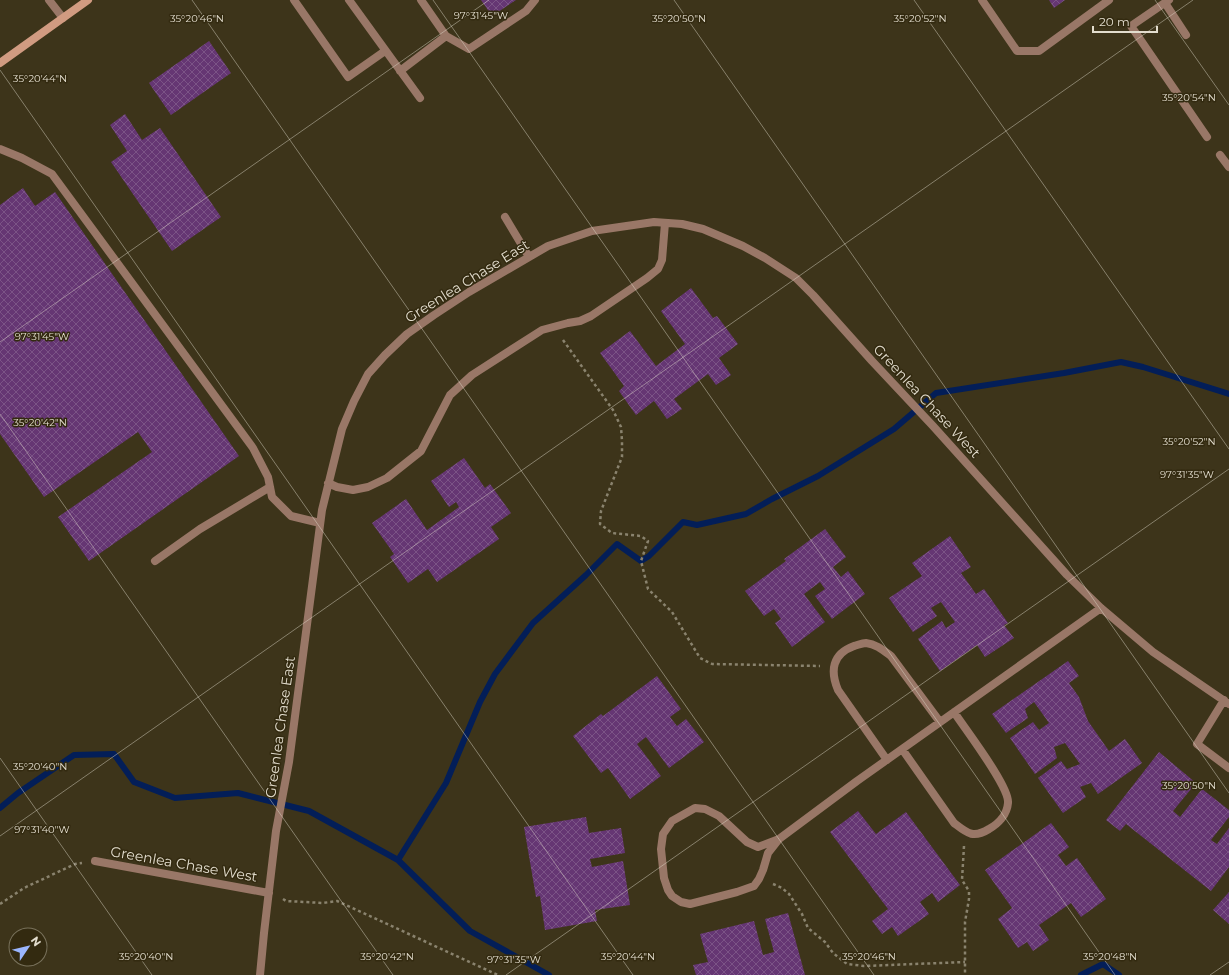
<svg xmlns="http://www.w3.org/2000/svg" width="1229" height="975" viewBox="0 0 1229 975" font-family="Montserrat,sans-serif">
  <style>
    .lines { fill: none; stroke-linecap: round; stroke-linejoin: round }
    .stream { stroke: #031e58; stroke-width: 6 }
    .building { fill: url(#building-cross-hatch) }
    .path { stroke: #8a836e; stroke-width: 2.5; stroke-dasharray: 3 3; stroke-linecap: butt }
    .lane { stroke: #997767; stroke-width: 8 }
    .street { stroke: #997767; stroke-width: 8 }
    .secondary { stroke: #d19b81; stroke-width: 8 }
    .ticks { fill: none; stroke: #e3ddce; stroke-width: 1; stroke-opacity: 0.45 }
    .labels { text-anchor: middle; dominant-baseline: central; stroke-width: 3; stroke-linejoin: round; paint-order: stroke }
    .street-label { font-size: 14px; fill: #e3ddce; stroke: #332a10 }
    .ticks-label { font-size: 10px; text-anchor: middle; fill: #e3ddce; stroke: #332a10; stroke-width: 3; stroke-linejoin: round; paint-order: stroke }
  </style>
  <defs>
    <pattern id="building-cross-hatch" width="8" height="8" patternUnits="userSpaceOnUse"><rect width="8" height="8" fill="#653673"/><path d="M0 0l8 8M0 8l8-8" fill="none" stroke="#7b5386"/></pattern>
  </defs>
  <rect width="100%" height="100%" fill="#3d341a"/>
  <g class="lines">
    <path class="stream" d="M0,808L18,793L74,755L114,754L134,782L175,798L238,793L309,811L398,860L470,931L549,975
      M398,860L446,783L480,702L495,674L533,623L586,575L617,544L641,561L649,556L683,522L697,525L746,514L772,499L818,476L894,429L936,393L1064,373L1121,362L1143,367L1229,394
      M1081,975L1103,964L1119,975"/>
  </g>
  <path class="building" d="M481,0H516L492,16Z
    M1049,0H1065L1054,8Z
    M209,41L231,73L171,115L149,83Z
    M125,114L142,140L160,128L221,217L172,251L111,162L127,151L110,125Z
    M23,188L35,206L55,192L239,456L89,561L58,517L152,452L138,432L44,497L0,434V205Z
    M691,288L713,318L717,316L738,344L719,358L731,375L716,385L708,374L674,399L682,409L667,419L654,401L636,415L619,391L624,386L600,353L630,331L656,366L685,344L661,311Z
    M464,458L485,488L490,484L511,513L491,527L499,539L437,582L428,569L408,583L390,557L394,554L372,523L406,499L427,530L459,507L456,502L449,507L431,481Z
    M825,529L846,557L833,567L841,577L848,571L865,594L832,619L815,596L825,589L820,582L804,594L825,622L792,647L775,623L781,619L774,609L764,616L745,591L786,561L784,559Z
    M950,536L971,567L961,573L976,594L984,589L1008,623L1004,625L1014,638L985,657L977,645L940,671L918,639L942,621L946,628L955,622L941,602L931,608L937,616L913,632L889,598L922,576L912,563Z
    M1068,661L1079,676L1069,683L1079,697L1088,721L1109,751L1125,739L1142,763L1098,794L1091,783L1080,787L1086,797L1063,813L1038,778L1061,761L1067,769L1080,764L1065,743L1054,747L1057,758L1035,774L1010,738L1033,722L1039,730L1049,723L1034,702L1025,709L1028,718L1006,733L992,714Z
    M657,676L681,709L670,717L677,726L686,719L704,742L669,768L646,737L637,744L661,776L630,799L608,768L601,773L573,736L601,714L603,716Z
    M1159,752L1196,783L1173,811L1180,817L1202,789L1229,810V817L1211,840L1217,844L1229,828V867L1211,891L1126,824L1120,831L1106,820Z
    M858,811L876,834L906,812L960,885L938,902L932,893L920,902L929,914L898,936L892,927L882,934L872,921L888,909L830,832Z
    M586,817L589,833L621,828L625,853L590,859L592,867L623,861L630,905L595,910L597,921L545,930L540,896L536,897L524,827Z
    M1051,823L1069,847L1058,855L1066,866L1077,858L1106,899L1081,917L1071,903L1039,925L1049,940L1033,951L1027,942L1018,948L998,919L1012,908L985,870Z
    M1229,892V924L1213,910Z
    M788,913L805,975H696L693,965L708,962L700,934L754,921L763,955L774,952L765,919Z"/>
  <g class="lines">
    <path class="path" d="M563,340L613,410L621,427L622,441V457L601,511L600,524L612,533L641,536L648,541L641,561L648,589L672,612L700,658L712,664L820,666
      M964,846L962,880L969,891V899L965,922V975
      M773,884L782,888L789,894L802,914L808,928L825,942L833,953L847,964L864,966L965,962
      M283,899L286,901L323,903L337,901L498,975
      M0,904L24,888L75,864L82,863"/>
    <path class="lane" d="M49,0L63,18
      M294,0L348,77L385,51
      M349,0L420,98
      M982,0L1017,51H1039L1109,0
      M1169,0L1131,26L1207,137
      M1165,3L1186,35
      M446,36L469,49L526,11L535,0
      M400,71L446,36L421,0
      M0,149L22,158L52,174L253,448L268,477L272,497L291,516L320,523
      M1220,155L1229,167
      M155,561L200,529L270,487"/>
    <path class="street" d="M505,217L529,257
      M328,483L337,487L353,490L368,487L387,478L421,451L450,395L472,375L542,330L568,323L580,321L591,316L647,278L658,269L662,260L665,223
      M1224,700L1197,744L1229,768
      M902,749L954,823C967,833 973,839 989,829C998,824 1007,815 1008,803C1010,787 965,729 954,712
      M887,760L838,690C830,671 832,654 854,646C858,645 862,643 866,643C876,644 883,650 891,656L940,722
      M779,839L768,853L763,870L759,879L754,886L737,892L690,904L681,902L672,896L668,890L664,878L661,849L663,834L672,821L695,808L705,809L719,816L747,842L758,847L779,839L857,781L1101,608
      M95,861L269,893
      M260,975L264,933L276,831L289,762L322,510L342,429L354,401L368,374L385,355L407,334L434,315L469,292L548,246L592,231L654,222L682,224L703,229L743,246L765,258L796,278L813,295L872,361L933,426L1067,575L1101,608L1153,652L1229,704"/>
    <path class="secondary" d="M0,63L88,0"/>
  </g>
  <path class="ticks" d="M192,0L874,975M433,0L1115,975M674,0L1229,793M914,0L1229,449M1155,0L1229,105M0,70L633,975M0,342L489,0M0,414L393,975M0,758L152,975M0,836L1193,0M506,975L1229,469M1210,975L1229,962"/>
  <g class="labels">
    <g class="street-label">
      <text transform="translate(467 281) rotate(-32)">Greenlea Chase East</text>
      <text transform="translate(927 401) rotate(47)">Greenlea Chase West</text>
      <text transform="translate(280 727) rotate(-82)">Greenlea Chase East</text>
      <text transform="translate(184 864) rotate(10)">Greenlea Chase West</text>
    </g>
  </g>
  <g class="ticks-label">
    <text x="481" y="19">97°31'45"W</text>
    <text x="197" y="22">35°20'46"N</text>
    <text x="679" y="22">35°20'50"N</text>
    <text x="920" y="22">35°20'52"N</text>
    <text x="40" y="82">35°20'44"N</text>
    <text x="1189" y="101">35°20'54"N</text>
    <text x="42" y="340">97°31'45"W</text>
    <text x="40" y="426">35°20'42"N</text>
    <text x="1189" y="445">35°20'52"N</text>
    <text x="1187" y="478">97°31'35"W</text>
    <text x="40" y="770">35°20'40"N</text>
    <text x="1189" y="789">35°20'50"N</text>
    <text x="42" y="833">97°31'40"W</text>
    <text x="146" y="960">35°20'40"N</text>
    <text x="387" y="960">35°20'42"N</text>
    <text x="628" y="960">35°20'44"N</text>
    <text x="869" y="960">35°20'46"N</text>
    <text x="1110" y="960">35°20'48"N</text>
    <text x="514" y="963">97°31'35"W</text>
  </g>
  <g transform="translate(28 947) rotate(55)"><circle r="19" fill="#332a10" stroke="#79725c"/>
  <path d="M0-3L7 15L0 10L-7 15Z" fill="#9ab5fd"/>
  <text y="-6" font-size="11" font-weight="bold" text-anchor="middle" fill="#e3ddce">N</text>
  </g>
  <path d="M1093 26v6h64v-6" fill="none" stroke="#e3ddce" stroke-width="2"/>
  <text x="1099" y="26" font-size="12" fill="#e3ddce" stroke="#332a10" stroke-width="3" paint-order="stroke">20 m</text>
</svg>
